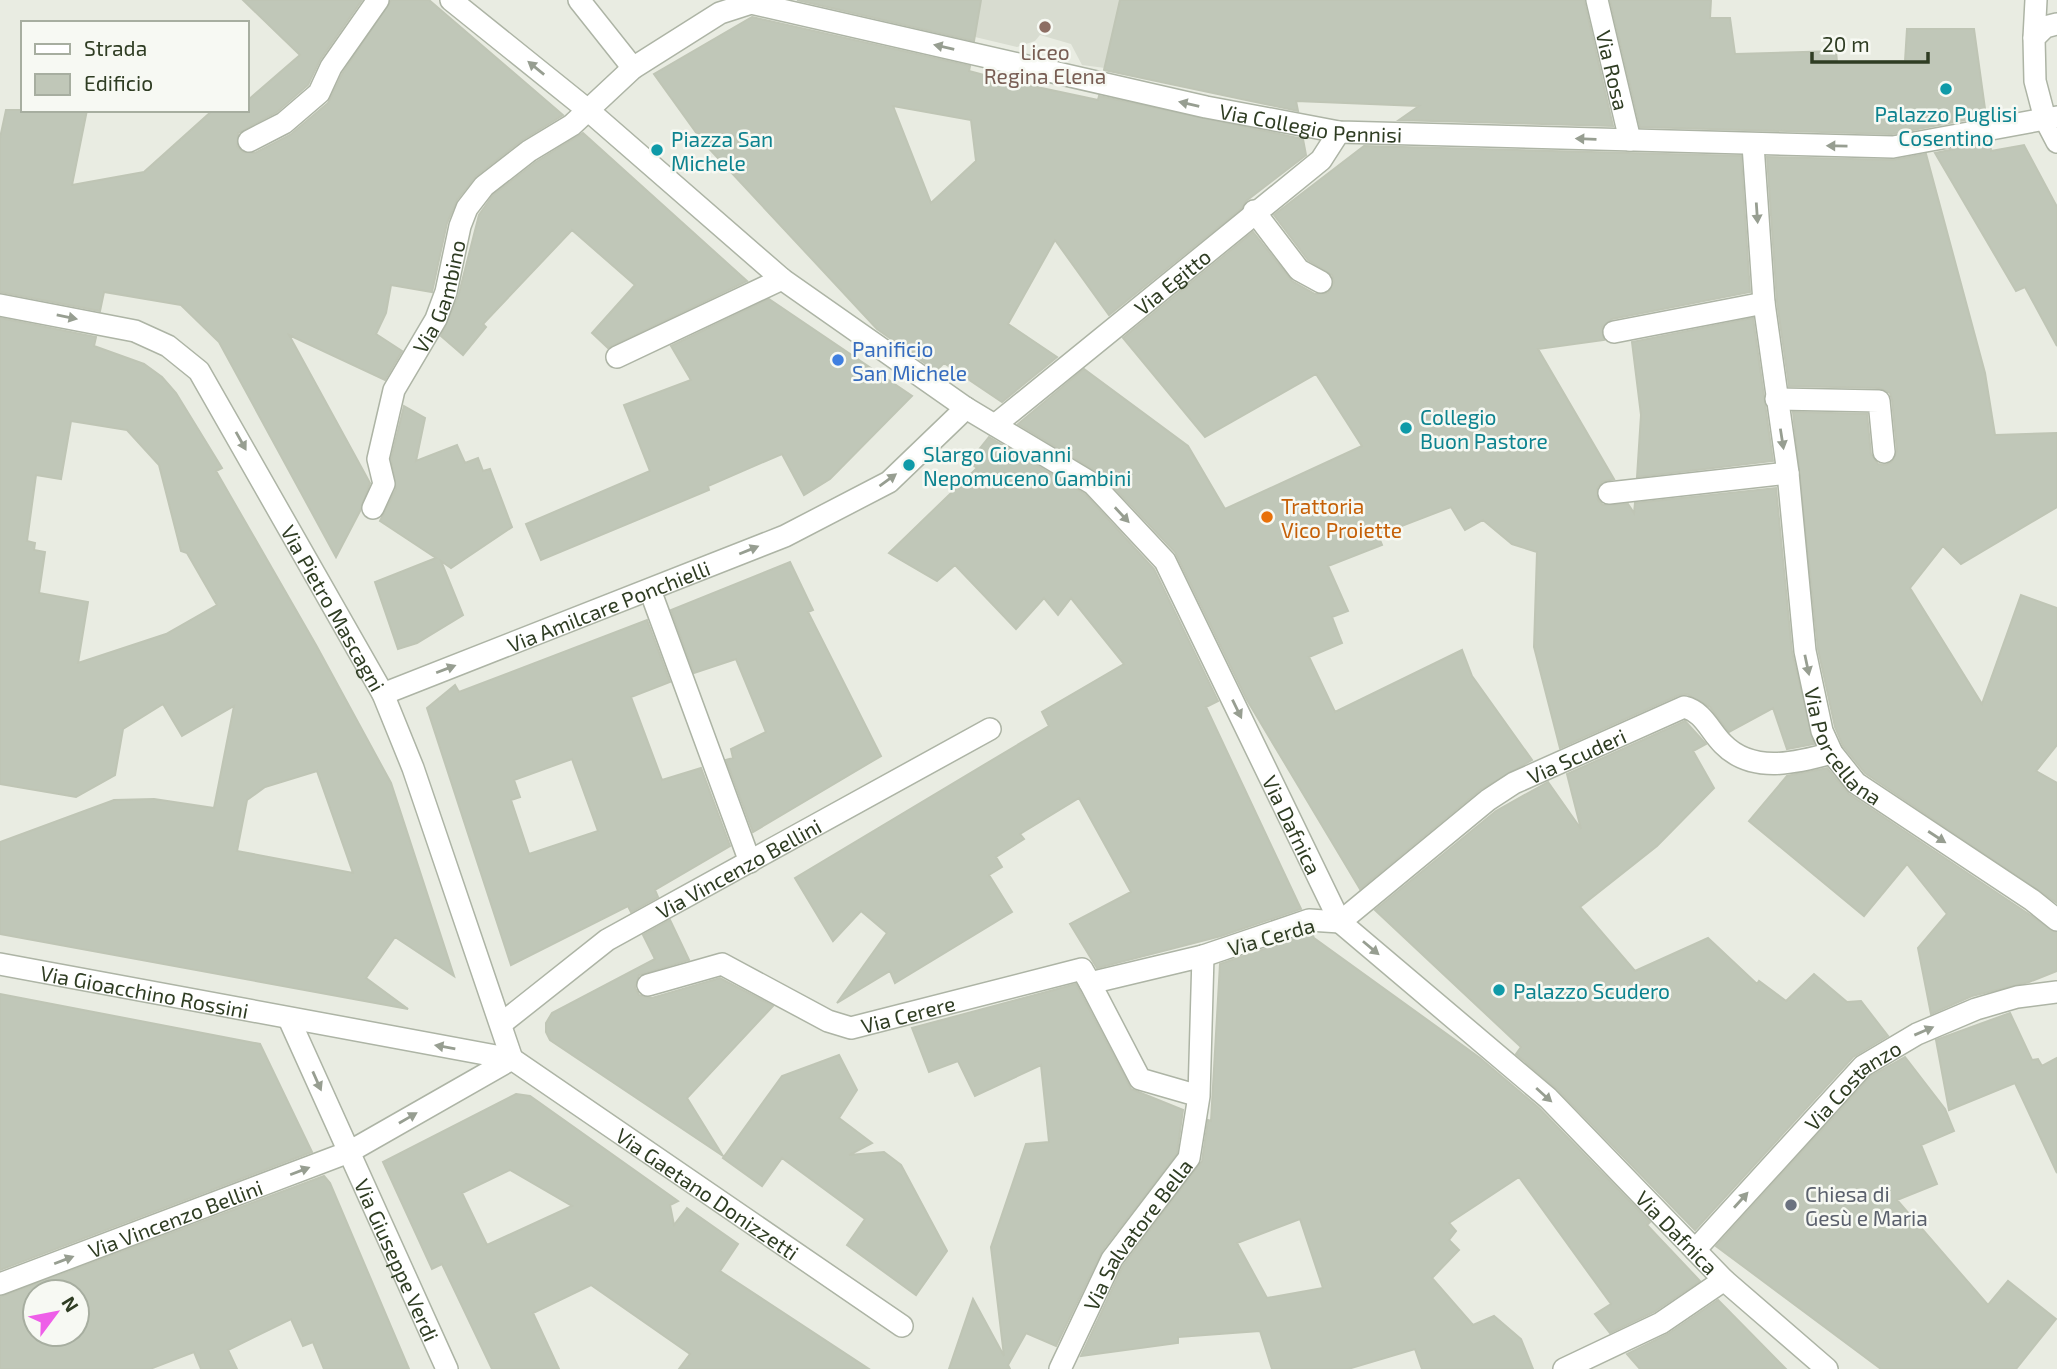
<svg xmlns="http://www.w3.org/2000/svg" width="2057" height="1369" viewBox="0 0 2057 1369" font-family="'Exo 2',sans-serif">
  <style>
    .built { fill: #d8dcd0 }
    .building { fill: #c0c7b8; stroke: #bfc5b5; stroke-width: 2; fill-rule: evenodd }
    .lines { fill: none; stroke-linecap: round; stroke-linejoin: round }
    .minor-casing { stroke: #adb4a5; stroke-width: 24 }
    .minor { stroke: #fff; stroke-width: 21 }
    .oneway { fill: #979e91 }
    .education-dot { fill: #8d6e63; stroke: #f7f9f3; stroke-width: 2.5 }
    .culture-dot { fill: #0f9aa8; stroke: #f7f9f3; stroke-width: 2.5 }
    .shop-dot { fill: #3f7fe0; stroke: #f7f9f3; stroke-width: 2.5 }
    .food-dot { fill: #e8710a; stroke: #f7f9f3; stroke-width: 2.5 }
    .worship-dot { fill: #6b7280; stroke: #f7f9f3; stroke-width: 2.5 }
    .labels { text-anchor: middle; dominant-baseline: central; stroke-width: 5; stroke-linejoin: round; paint-order: stroke }
    .education-label { font-size: 21px; fill: #785e54; stroke: #f7f9f3 }
    .street-label { font-size: 21px; fill: #2f3d23; stroke: #f7f9f3 }
    .culture-label { font-size: 21px; fill: #0d838f; stroke: #f7f9f3; text-anchor: start }
    .shop-label { font-size: 21px; fill: #366cbe; stroke: #f7f9f3; text-anchor: start }
    .food-label { font-size: 21px; fill: #c56008; stroke: #f7f9f3; text-anchor: start }
    .worship-label { font-size: 21px; fill: #5b616d; stroke: #f7f9f3; text-anchor: start }
  </style>
  <rect width="100%" height="100%" fill="#e9ece2"/>
  <path class="built" d="M981,0H1120L1105,68L1082,65L1071,44L1040,35L1035,41L1017,47L975,37Z"/>
  <path class="building" d="M243,0H362L320,60L308,85L277,112L238,133L237,146L243,152L255,153L290,135L328,103L342,74L391,0H429L563,115L521,141L476,176L457,200L447,223L432,292L391,285L386,313L376,334L402,351L385,380L289,335L370,483L360,511L336,557L219,342L181,305L104,292L100,311L0,292V138L6,110H87L72,185L144,172L213,110H247V101L300,55Z
    M797,0H981L974,41Z
    M1120,0H1584L1613,126L1399,120L1419,106L1296,101L1298,111L1104,70Z
    M1610,0H1711L1710,18H1730L1735,54L1836,51L1837,62L1905,61L1907,29H1974L1986,116L1892,134L1640,127Z
    M752,17L970,66L969,71L999,79L1098,100L1099,96L1303,139L1306,155L1246,201L1242,208L1109,315L1055,240L1008,324L1057,357L1002,402L944,363L936,371L877,329L703,142L654,74ZM893,106L971,120L976,161L931,203Z
    M583,133L747,281L608,348L592,333L635,285L572,230L483,324L486,327L463,355L441,336L458,297L479,215L493,195L536,162Z
    M1990,142L1991,151L2024,145L2057,207V346L2025,287L2016,291L1935,153Z
    M1364,146L1741,156L1750,292L1612,319L1602,327L1604,340L1538,349L1614,479L1602,482L1597,488L1598,500L1603,505L1628,504L1634,513L1635,503L1776,488L1792,652L1814,744L1787,749L1773,708L1729,732L1710,707L1687,694L1679,695L1560,748L1534,647L1537,552L1512,544L1483,520L1465,530L1451,507L1378,535L1382,545L1328,566L1348,611L1332,617L1342,643L1309,657L1335,712L1462,650L1472,676L1532,760L1480,790L1360,889L1247,700L1175,552L1102,475L1018,424L1084,369L1188,446L1225,509L1362,446L1316,374L1205,437L1123,338L1253,232L1292,281L1315,294L1328,293L1334,282L1332,275L1308,260L1274,215Z
    M1926,154L1985,373L1995,435L2057,433V507L1961,564L1943,546L1910,588L1982,704L2021,595L2057,608V745L2036,771L2057,783V903L1865,773L1843,746L1835,727L1818,649L1793,412L1867,414L1871,454L1878,464L1886,465L1892,462L1897,451L1892,400L1890,393L1879,388L1789,386L1777,302L1767,157L1893,160Z
    M769,299L912,396L830,479L804,495L782,454L708,486L709,490L541,560L526,524L650,471L624,405L691,380L671,346Z
    M0,318L96,337L94,346L144,364L162,377L176,393L222,468L216,471L316,645L391,783L454,976L395,937L366,978L408,1009L0,934V842L114,800L154,799L214,808L234,706L182,736L163,704L123,729L115,775L76,797L0,784ZM71,421L127,430L159,465L181,551L187,553L217,605L166,634L78,663L88,602L39,593L45,552L34,550L35,543L27,541L36,475L61,479ZM317,771L353,873L237,851L247,800L265,787Z
    M1753,318L1773,461L1637,477L1641,415L1632,342Z
    M404,406L425,418L416,461L457,445L465,463L478,458L483,471L490,469L512,527L451,568L441,561L463,615L417,643L398,649L375,582L436,558L380,521L396,489L391,459Z
    M989,437L1085,494L1154,569L1218,701L1206,707L1301,909L1221,936L1097,968L1070,924L1131,892L1079,798L1020,834L1024,839L996,857L1002,867L989,875L1012,912L895,983L890,971L837,1003L887,933L861,911L833,941L795,878L1049,726L1042,712L1124,664L1071,598L1058,615L1044,598L1016,629L955,565L937,581L889,553L977,468L969,462Z
    M790,562L813,610L808,612L881,756L753,832L726,760L733,758L731,749L766,732L736,659L694,673L671,610Z
    M647,620L670,682L631,697L662,780L701,768L730,846L655,890L658,897L631,912L628,906L511,965L427,708L455,685L459,692ZM572,759L598,831L529,854L511,800L520,797L514,780Z
    M1685,721L1706,744L1693,751L1714,788L1657,846L1580,907L1635,971L1708,938L1757,984L1759,981L1786,1001L1814,974L1847,1002L1861,1001L1888,1036L1853,1057L1695,1230L1557,1089L1516,1054L1521,1047L1375,910L1496,811L1548,782L1581,829L1567,774Z
    M1827,768L1849,794L2057,933V971L2029,982L1972,996L1931,1014L1918,948L1947,914L1907,864L1864,916L1749,821L1787,776Z
    M670,920L689,960L639,975L635,988L639,995L652,998L720,978L773,1006L687,1098L723,1156L550,1040L546,1032V1023L552,1013L655,959L643,935Z
    M1312,933L1314,938L1480,1058L1539,1108L1650,1222L1647,1225L1700,1281L1654,1312L1610,1333L1595,1314L1611,1304L1519,1177L1449,1223L1456,1231L1449,1240L1459,1250L1432,1278L1473,1325L1494,1316L1521,1339L1533,1369H1422L1415,1349L1348,1369H1272L1260,1331L1178,1337V1343L1081,1356L1123,1266L1202,1161L1208,1120L1211,1121L1220,964ZM1300,1219L1323,1288L1267,1298L1237,1243Z
    M1076,984L1131,1089L1183,1110L1177,1153L1102,1251L1056,1346L1026,1333L1008,1365L1010,1369H949L973,1299L1004,1356L991,1247L1026,1144L1049,1142L1041,1065L975,1096L958,1061L929,1072L912,1028Z
    M0,994L260,1044L312,1152L0,1270Z
    M2010,1013L2032,1060L2038,1059L2042,1066L2057,1058V1173L2015,1083L1949,1110L1936,1040Z
    M839,1055L857,1090L839,1118L872,1143L849,1155L884,1152L901,1165L947,1251L916,1295L847,1245L865,1219L782,1158L762,1186L723,1158L782,1076Z
    M1905,1057L1945,1109L1954,1131L1921,1145L1937,1184L1897,1200L1988,1305L2008,1281L2056,1319L2016,1369H1881L1716,1246L1871,1076Z
    M516,1094L530,1096L678,1201L670,1205L674,1225L687,1208L738,1244L720,1271L869,1369H679L690,1354L591,1285L533,1313L559,1369H492L442,1264L432,1269L383,1162ZM510,1170L572,1206L487,1245L462,1193Z
    M324,1176L330,1183L409,1369H324L313,1342L303,1346L291,1319L228,1350L237,1369H201L194,1352L150,1369H0V1297ZM35,1292H77V1334H35Z
    M1718,1300L1786,1369H1640L1627,1354L1668,1334Z"/>
  <g class="lines">
    <defs>
      <g id="minor">
        <path id="s1" d="M451,0L589,111L782,279L966,408L1093,484L1165,561L1340,922L1548,1098L1724,1280L1827,1369"/>
        <path d="M579,0L633,68"/>
        <path id="s2" d="M1597,0L1630,140"/>
        <path d="M2034,38L2036,0"/>
        <path d="M2057,117L2045,119L2057,142"/>
        <path d="M249,141L284,123L319,93L331,67L378,0"/>
        <path id="s3" d="M1753,145L1764,303L1788,473L1805,651L1822,731L1832,753L1856,783L2032,900L2057,920"/>
        <path d="M1254,211L1299,270L1321,282"/>
        <path id="s4" d="M0,305L135,331L168,346L199,371L383,694L413,768L512,1059"/>
        <path d="M1614,332L1764,303"/>
        <path d="M617,357L782,279"/>
        <path d="M1776,399L1879,401L1884,452"/>
        <path id="s5" d="M995,425L1321,160L1339,132"/>
        <path d="M1609,493L1788,473"/>
        <path id="s6" d="M373,508L384,484L378,459L394,390L436,319L446,292L460,226L467,208L484,186L529,151L572,125L633,68L720,13L751,3L1206,107L1339,132L1893,147L2045,119L2035,81L2034,38L2045,27L2057,24"/>
        <path d="M650,590L750,862"/>
        <path id="s7" d="M383,694L785,536L889,482L966,408"/>
        <path id="s8" d="M1203,956L1309,920L1340,922L1488,800L1514,783L1684,707C1704,712 1709,730 1723,744C1752,774 1796,763 1832,753"/>
        <path id="s9" d="M0,964L512,1059L902,1326"/>
        <path id="s10" d="M648,985L722,964L828,1021L851,1028L1082,969L1090,983"/>
        <path id="s11" d="M289,1019L447,1369"/>
        <path id="s12" d="M501,1024L607,940L990,729"/>
        <path id="s13" d="M1695,1250L1863,1066L1917,1034L1976,1009L2017,997L2057,992"/>
        <path id="s14" d="M0,1284L349,1152L512,1059"/>
        <path id="s15" d="M1060,1369L1112,1259L1189,1158L1199,1096L1203,956L1090,983L1140,1079L1199,1096"/>
        <path d="M1564,1369L1661,1323L1724,1280"/>
      </g>
    </defs>
    <use href="#minor" class="minor-casing"/>
    <use href="#minor" class="minor"/>
  </g>
  <defs><path id="oneway-solid" d="M-6-.8H1V-3.2L6.5 0L1 3.2V.8H-6Z" transform="scale(1.75)"/></defs>
  <g class="oneway">
    <use href="#oneway-solid" transform="translate(944 47) rotate(-167)"/>
    <use href="#oneway-solid" transform="translate(536 68) rotate(-141)"/>
    <use href="#oneway-solid" transform="translate(1189 104) rotate(-167)"/>
    <use href="#oneway-solid" transform="translate(1586 139) rotate(-178)"/>
    <use href="#oneway-solid" transform="translate(1837 146) rotate(-179)"/>
    <use href="#oneway-solid" transform="translate(1757 213) rotate(86)"/>
    <use href="#oneway-solid" transform="translate(67 317) rotate(11)"/>
    <use href="#oneway-solid" transform="translate(1782 439) rotate(81)"/>
    <use href="#oneway-solid" transform="translate(241 441) rotate(61)"/>
    <use href="#oneway-solid" transform="translate(888 480) rotate(-36)"/>
    <use href="#oneway-solid" transform="translate(1122 515) rotate(47)"/>
    <use href="#oneway-solid" transform="translate(749 550) rotate(-22)"/>
    <use href="#oneway-solid" transform="translate(1807 665) rotate(78)"/>
    <use href="#oneway-solid" transform="translate(446 669) rotate(-21)"/>
    <use href="#oneway-solid" transform="translate(1237 709) rotate(64)"/>
    <use href="#oneway-solid" transform="translate(1937 837) rotate(33)"/>
    <use href="#oneway-solid" transform="translate(1371 948) rotate(40)"/>
    <use href="#oneway-solid" transform="translate(1924 1031) rotate(-23)"/>
    <use href="#oneway-solid" transform="translate(445 1047) rotate(-170)"/>
    <use href="#oneway-solid" transform="translate(317 1081) rotate(66)"/>
    <use href="#oneway-solid" transform="translate(1544 1095) rotate(42)"/>
    <use href="#oneway-solid" transform="translate(408 1118) rotate(-30)"/>
    <use href="#oneway-solid" transform="translate(300 1171) rotate(-21)"/>
    <use href="#oneway-solid" transform="translate(1741 1200) rotate(-48)"/>
    <use href="#oneway-solid" transform="translate(64 1260) rotate(-21)"/>
  </g>
  <circle class="education-dot" cx="1045" cy="27" r="7"/>
  <g class="culture-dot">
    <circle cx="1946" cy="89" r="7"/>
    <circle cx="657" cy="150" r="7"/>
    <circle cx="1406" cy="428" r="7"/>
    <circle cx="909" cy="465" r="7"/>
    <circle cx="1499" cy="990" r="7"/>
  </g>
  <circle class="shop-dot" cx="838" cy="360" r="7"/>
  <circle class="food-dot" cx="1267" cy="517" r="7"/>
  <circle class="worship-dot" cx="1791" cy="1205" r="7"/>
  <g class="labels">
    <g class="education-label">
      <text x="1045" y="51">Liceo<tspan x="1045" dy="24">Regina Elena</tspan></text>
    </g>
    <g class="street-label">
      <text stroke="none"><textPath href="#s2" startOffset="72">Via Rosa</textPath></text>
      <text stroke="none"><textPath href="#s6" startOffset="1248">Via Collegio Pennisi</textPath></text>
      <text stroke="none"><textPath href="#s5" startOffset="228">Via Egitto</textPath></text>
      <text stroke="none"><textPath href="#s6" startOffset="228">Via Gambino</textPath></text>
      <text stroke="none"><textPath href="#s7" startOffset="242">Via Amilcare Ponchielli</textPath></text>
      <text stroke="none"><textPath href="#s4" startOffset="486">Via Pietro Mascagni</textPath></text>
      <text stroke="none"><textPath href="#s3" startOffset="614">Via Porcellana</textPath></text>
      <text stroke="none"><textPath href="#s8" startOffset="434">Via Scuderi</textPath></text>
      <text stroke="none"><textPath href="#s1" startOffset="1204">Via Dafnica</textPath></text>
      <text stroke="none"><textPath href="#s12" startOffset="285">Via Vincenzo Bellini</textPath></text>
      <text transform="translate(1271 936) rotate(-16)">Via Cerda</text>
      <text stroke="none"><textPath href="#s9" startOffset="147">Via Gioacchino Rossini</textPath></text>
      <text stroke="none"><textPath href="#s10" startOffset="280">Via Cerere</textPath></text>
      <text stroke="none"><textPath href="#s13" startOffset="229">Via Costanzo</textPath></text>
      <text stroke="none"><textPath href="#s9" startOffset="758">Via Gaetano Donizzetti</textPath></text>
      <text stroke="none"><textPath href="#s14" startOffset="187">Via Vincenzo Bellini</textPath></text>
      <text stroke="none"><textPath href="#s1" startOffset="1771">Via Dafnica</textPath></text>
      <text stroke="none"><textPath href="#s15" startOffset="156">Via Salvatore Bella</textPath></text>
      <text stroke="none"><textPath href="#s11" startOffset="264">Via Giuseppe Verdi</textPath></text>
    </g>
    <g class="culture-label">
      <text x="1946" y="113" text-anchor="middle">Palazzo Puglisi<tspan x="1946" dy="24">Cosentino</tspan></text>
      <text x="671" y="138">Piazza San<tspan x="671" dy="24">Michele</tspan></text>
      <text x="1420" y="416">Collegio<tspan x="1420" dy="24">Buon Pastore</tspan></text>
      <text x="923" y="453">Slargo Giovanni<tspan x="923" dy="24">Nepomuceno Gambini</tspan></text>
      <text x="1513" y="990">Palazzo Scudero</text>
    </g>
    <g class="shop-label">
      <text x="852" y="348">Panificio<tspan x="852" dy="24">San Michele</tspan></text>
    </g>
    <g class="food-label">
      <text x="1281" y="505">Trattoria<tspan x="1281" dy="24">Vico Proiette</tspan></text>
    </g>
    <g class="worship-label">
      <text x="1805" y="1193">Chiesa di<tspan x="1805" dy="24">Gesù e Maria</tspan></text>
    </g>
  </g>
  <rect x="21" y="21" width="228" height="91" fill="#f7f9f3" stroke="#a7aea0" stroke-width="2"/>
  <rect x="35" y="44" width="35" height="10" fill="#ffffff" stroke="#a7aea0" stroke-width="2"/>
  <text x="84" y="56" font-size="21" fill="#2f3d23">Strada</text>
  <rect x="35" y="74" width="35" height="21" fill="#c0c7b8" stroke="#a7aea0" stroke-width="2"/>
  <text x="84" y="91" font-size="21" fill="#2f3d23">Edificio</text>
  <g transform="translate(56 1313) rotate(58)"><circle r="33" fill="#f7f9f3" stroke="#a7aea0" stroke-width="2"/>
  <path d="M0-5L12 26L0 18L-12 26Z" fill="#ee5fe8"/>
  <text y="-10" font-size="19" font-weight="bold" text-anchor="middle" fill="#2f3d23">N</text>
  </g>
  <path d="M1812 52v10h116v-10" fill="none" stroke="#2f3d23" stroke-width="3.5"/>
  <text x="1822" y="52" font-size="21" fill="#2f3d23" stroke="#f7f9f3" stroke-width="5" paint-order="stroke">20 m</text>
</svg>
